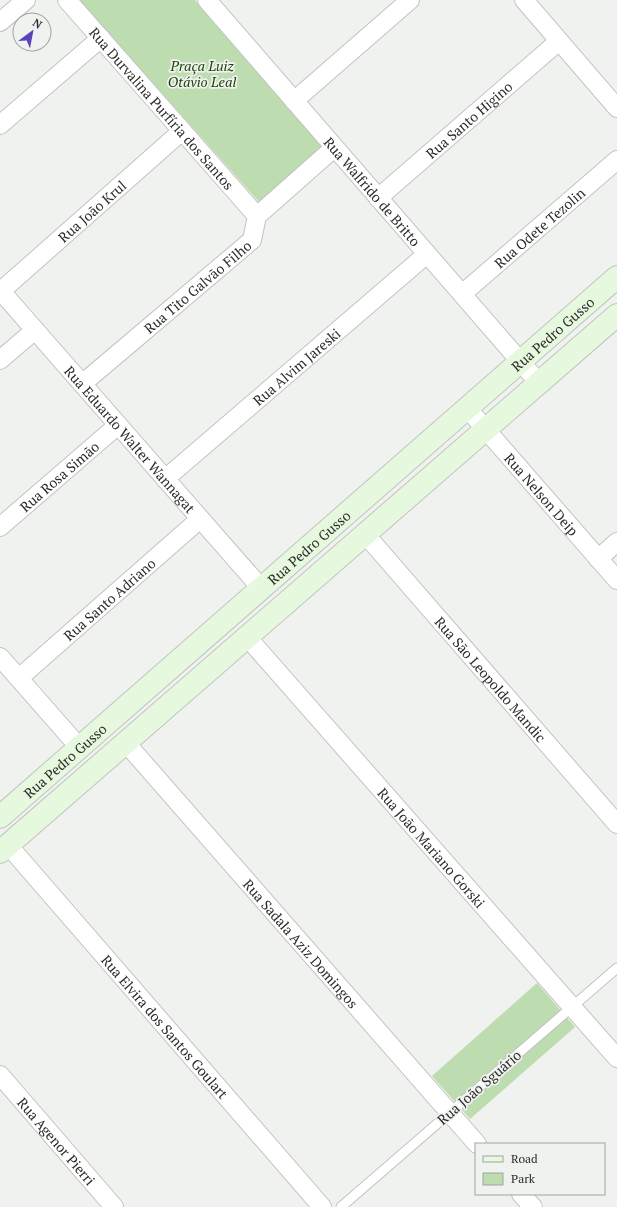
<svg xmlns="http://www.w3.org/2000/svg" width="617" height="1207" viewBox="0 0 617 1207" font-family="'PT Serif',serif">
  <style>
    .green { fill: #bddcb0 }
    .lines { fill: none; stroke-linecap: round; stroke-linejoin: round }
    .lane-casing { stroke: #c2c4c1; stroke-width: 11 }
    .street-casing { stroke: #c2c4c1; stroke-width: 20 }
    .secondary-casing { stroke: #c2c4c1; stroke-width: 24 }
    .lane { stroke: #fff; stroke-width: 9 }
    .street { stroke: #fff; stroke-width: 18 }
    .secondary { stroke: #e6f8dd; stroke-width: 22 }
    .labels { text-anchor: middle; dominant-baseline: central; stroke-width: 3.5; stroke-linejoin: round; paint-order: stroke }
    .park-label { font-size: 14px; font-style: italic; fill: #20430c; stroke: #eff2ee }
    .street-label { font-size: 14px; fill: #2c2d2b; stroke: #eff2ee }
  </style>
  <rect width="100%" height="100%" fill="#eff2ee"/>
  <path class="green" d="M79,0H195L324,146L260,203Z
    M537,983L575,1027L470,1119L432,1076Z"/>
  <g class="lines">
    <defs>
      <path id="lane" d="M341,1207L617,968"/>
      <g id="street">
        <path id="s1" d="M67,0L257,216"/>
        <path id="s2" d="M207,0L539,383"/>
        <path d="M524,0L617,108"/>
        <path d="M0,22L26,0"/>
        <path d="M294,101L410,0"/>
        <path d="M0,125L101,38"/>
        <path id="s3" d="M378,198L559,41"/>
        <path id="s4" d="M0,290L261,588"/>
        <path id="s5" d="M1,291L182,131"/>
        <path id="s6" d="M462,294L617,160"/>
        <path d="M0,360L35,330"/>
        <path id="s7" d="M82,384L252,240L257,216L334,148"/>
        <path id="s8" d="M467,408L617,580"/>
        <path id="s9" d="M165,479L427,254"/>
        <path id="s10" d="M0,527L118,425"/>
        <path id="s11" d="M365,534L617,824"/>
        <path d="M598,559L617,542"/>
        <path id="s12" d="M247,637L617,1058"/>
        <path d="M0,657L79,747"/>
        <path id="s13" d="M19,678L200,519"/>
        <path id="s14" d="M126,743L477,1144"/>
        <path id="s15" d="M8,845L322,1207"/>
        <path id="s16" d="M0,1075L114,1207"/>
        <path d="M521,1194L533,1207"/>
      </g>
      <g id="secondary">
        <path id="s17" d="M0,817L617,277"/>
        <path d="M0,852L617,315"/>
      </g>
    </defs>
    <use href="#lane" class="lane-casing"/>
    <use href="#street" class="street-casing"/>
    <use href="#secondary" class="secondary-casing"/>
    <use href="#lane" class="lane"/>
    <use href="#street" class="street"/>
    <use href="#secondary" class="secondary"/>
  </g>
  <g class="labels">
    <g class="park-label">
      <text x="202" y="65">Praça Luiz<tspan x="202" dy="16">Otávio Leal</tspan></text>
    </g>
    <g class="street-label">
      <text stroke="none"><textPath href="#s1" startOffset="144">Rua Durvalina Purfíria dos Santos</textPath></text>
      <text stroke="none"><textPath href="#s3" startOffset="120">Rua Santo Higino</textPath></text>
      <text stroke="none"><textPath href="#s2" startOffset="253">Rua Walfrido de Britto</textPath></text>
      <text stroke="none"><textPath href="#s5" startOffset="121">Rua João Krul</textPath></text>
      <text stroke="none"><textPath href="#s6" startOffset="102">Rua Odete Tezolin</textPath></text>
      <text stroke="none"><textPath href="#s7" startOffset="151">Rua Tito Galvão Filho</textPath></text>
      <text stroke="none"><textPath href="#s17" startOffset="734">Rua Pedro Gusso</textPath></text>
      <text stroke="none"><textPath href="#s9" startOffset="173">Rua Alvim Jareski</textPath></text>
      <text stroke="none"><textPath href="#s4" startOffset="198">Rua Eduardo Walter Wannagat</textPath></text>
      <text stroke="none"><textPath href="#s10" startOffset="78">Rua Rosa Simão</textPath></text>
      <text stroke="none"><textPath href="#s8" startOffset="114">Rua Nelson Deip</textPath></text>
      <text stroke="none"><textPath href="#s17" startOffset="410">Rua Pedro Gusso</textPath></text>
      <text stroke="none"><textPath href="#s13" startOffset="120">Rua Santo Adriano</textPath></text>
      <text stroke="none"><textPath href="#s11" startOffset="192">Rua São Leopoldo Mandic</textPath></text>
      <text stroke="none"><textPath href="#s17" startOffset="86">Rua Pedro Gusso</textPath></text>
      <text stroke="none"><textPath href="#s12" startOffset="280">Rua João Mariano Gorski</textPath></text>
      <text stroke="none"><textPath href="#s14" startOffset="266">Rua Sadala Aziz Domingos</textPath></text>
      <text stroke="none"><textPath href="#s15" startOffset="240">Rua Elvira dos Santos Goulart</textPath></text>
      <text transform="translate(479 1087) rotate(-41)">Rua João Sguário</text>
      <text stroke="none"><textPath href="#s16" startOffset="87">Rua Agenor Pierri</textPath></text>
    </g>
  </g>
  <rect x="475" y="1143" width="130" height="52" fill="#eff2ee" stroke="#a1a3a0"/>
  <rect x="483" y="1156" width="20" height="6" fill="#e6f8dd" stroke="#a1a3a0"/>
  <text x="511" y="1163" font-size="12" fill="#2c2d2b">Road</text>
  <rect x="483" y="1173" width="20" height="12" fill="#bddcb0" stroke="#a1a3a0"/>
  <text x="511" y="1183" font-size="12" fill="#2c2d2b">Park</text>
  <g transform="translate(32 32) rotate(32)"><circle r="19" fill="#eff2ee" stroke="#a1a3a0"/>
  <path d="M0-3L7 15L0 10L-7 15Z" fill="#5a42ba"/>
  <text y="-6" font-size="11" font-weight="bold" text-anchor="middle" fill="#2c2d2b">N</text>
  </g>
</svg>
